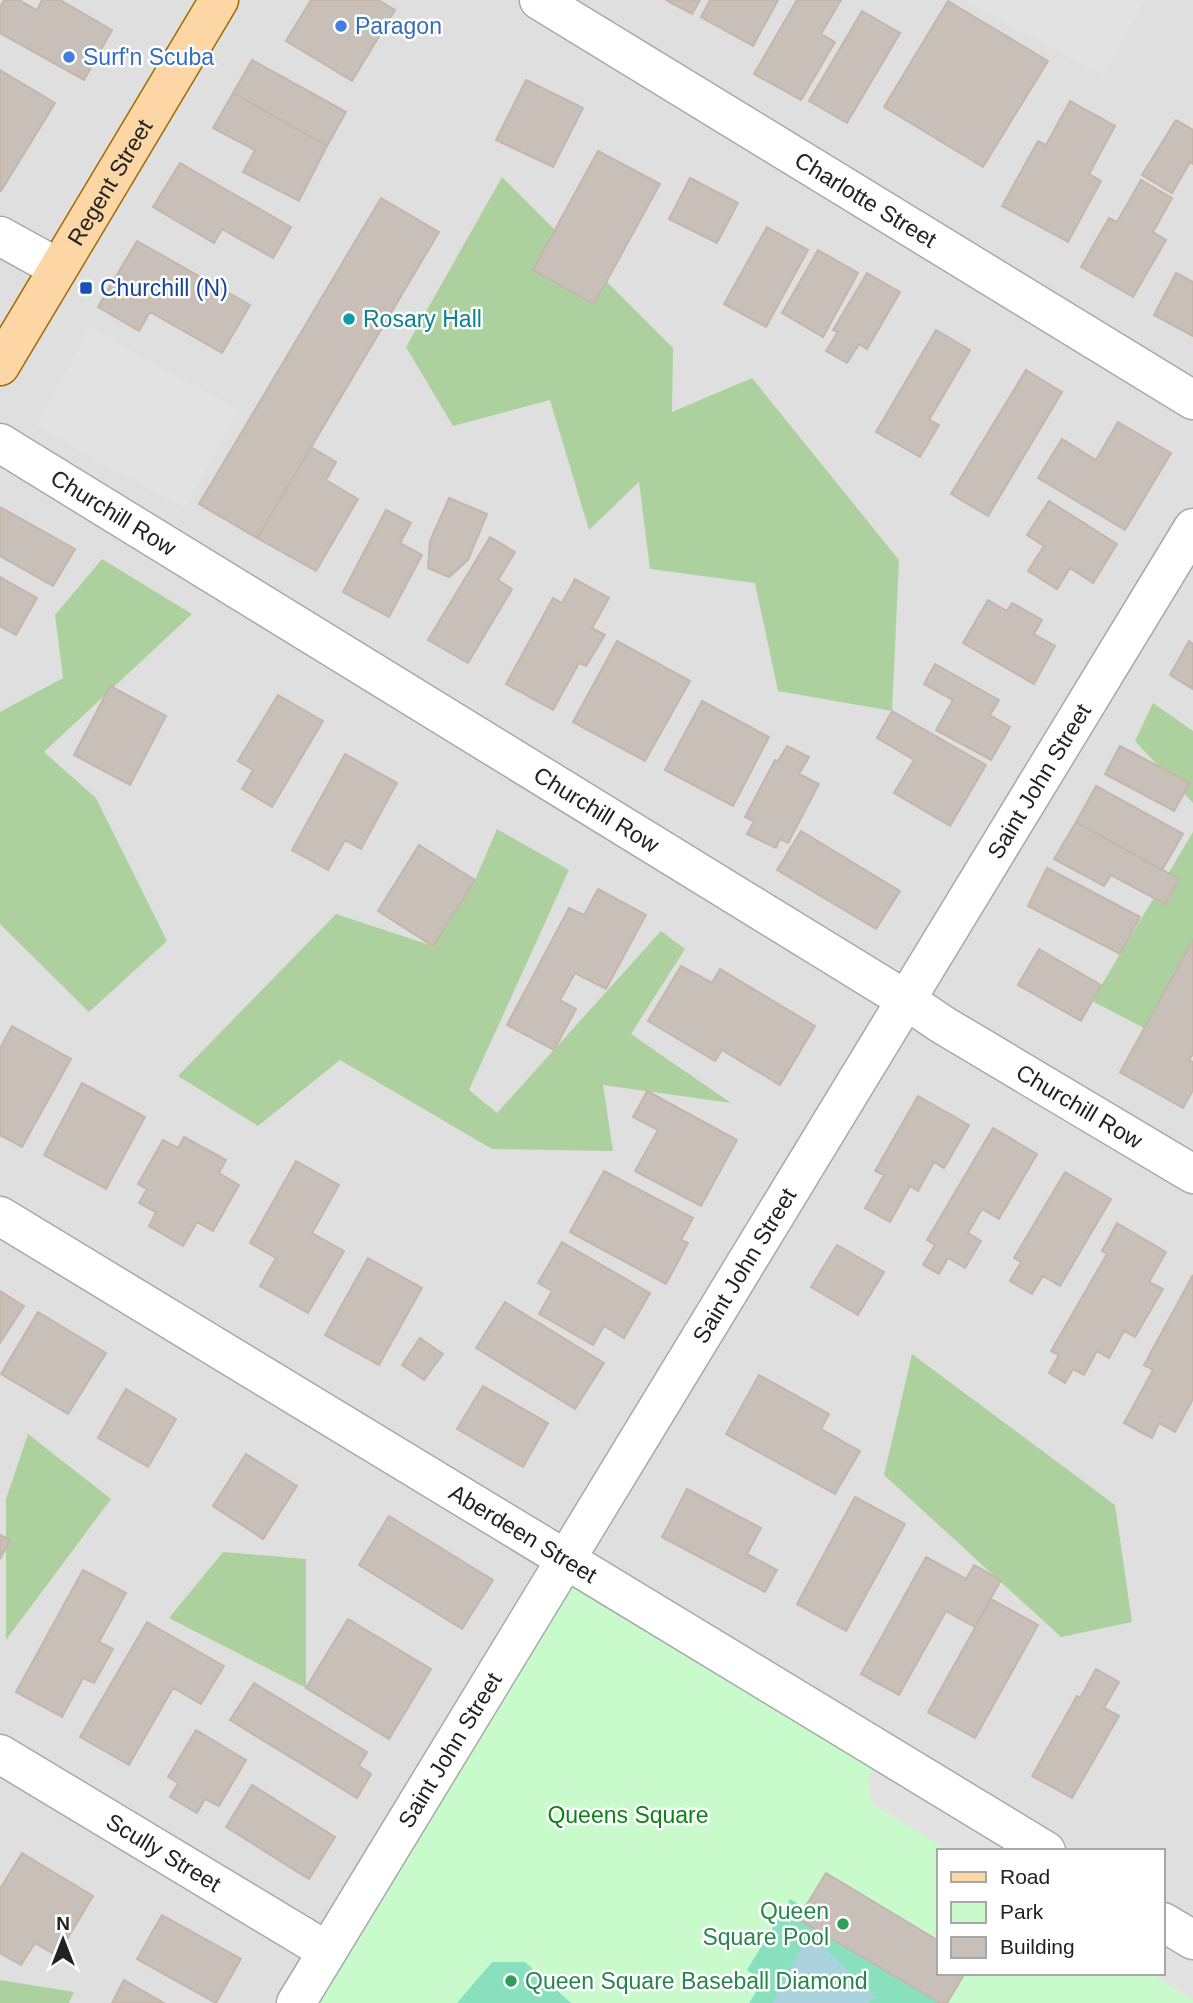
<svg xmlns="http://www.w3.org/2000/svg" width="1193" height="2003" viewBox="0 0 1193 2003" font-family="Helvetica,sans-serif">
  <style>
    .residential { fill: #e0dfdf }
    .forest { fill: #add19e }
    .park { fill: #c8facc }
    .pitch { fill: #88e0be }
    .parking { fill: #e2e2e2 }
    .water { fill: #aad3df }
    .building { fill: #c7bfb8; stroke: #c4b6ab; stroke-width: 2 }
    .lines { fill: none; stroke-linecap: round; stroke-linejoin: round }
    .minor-casing { stroke: #a9a9a9; stroke-width: 41 }
    .major-casing { stroke: #a06b00; stroke-width: 41 }
    .minor { stroke: #fff; stroke-width: 38 }
    .major { stroke: #fcd6a4; stroke-width: 38 }
    .shop-dot { fill: #3f7fe0; stroke: #fff; stroke-width: 2.5 }
    .transit-dot { fill: #1a4fb4; stroke: #fff; stroke-width: 2.5 }
    .culture-dot { fill: #0f9aa8; stroke: #fff; stroke-width: 2.5 }
    .leisure-dot { fill: #2e9e5b; stroke: #fff; stroke-width: 2.5 }
    .labels { text-anchor: middle; dominant-baseline: central; stroke-width: 5; stroke-linejoin: round; paint-order: stroke }
    .shop-label { font-size: 23px; fill: #366cbe; stroke: #fff; text-anchor: start }
    .street-label { font-size: 23px; fill: #222; stroke: #fff }
    .transit-label { font-size: 23px; fill: #164399; stroke: #fff; text-anchor: start }
    .culture-label { font-size: 23px; fill: #0d838f; stroke: #fff; text-anchor: start }
    .park-label { font-size: 23px; fill: #0c8416; stroke: #fff }
    .leisure-label { font-size: 23px; fill: #27864d; stroke: #fff; text-anchor: end }
  </style>
  <rect width="100%" height="100%" fill="#f2efe9"/>
  <path class="residential" d="M0,0H1193V1940L1163,1922V1851H1046L566,1559L296,2003H0Z"/>
  <path class="forest" d="M502,177L673,348L672,412L752,378L899,560L892,711L778,691L755,583L650,569L639,482L589,530L550,400L453,426L406,347Z
    M102,559L192,614L44,752L96,798L167,941L89,1012L0,924V712L63,678L55,615Z
    M1153,703L1193,731V803L1135,741Z
    M497,829L569,870L469,1090L497,1113L661,931L685,949L631,1034L731,1103L603,1085L613,1151L492,1149L340,1060L258,1126L178,1076L336,914L433,946L475,880Z
    M1193,832V940L1144,1028L1092,1001Z
    M912,1354L1115,1505L1132,1622L1061,1637L884,1475Z
    M28,1434L111,1499L6,1640V1499Z
    M223,1552L306,1559V1688L169,1618Z
    M0,1980L74,1992L69,2003H0Z"/>
  <path class="park" d="M566,1559L1046,1851H939V1973H1163L1193,1940V2003H296Z"/>
  <path class="pitch" d="M826,1873L939,1941V1973H965L947,2003H749L763,1981L747,1970L790,1899L805,1907Z
    M492,1962H525L571,2003H457Z"/>
  <path class="parking" d="M963,0H1145L1104,76Z
    M90,328L239,410L185,509L35,426Z
    M884,1752L1046,1851H949L874,1805L871,1801L868,1778Z
    M1163,1922L1193,1940V2000L1149,1973H1163Z"/>
  <path class="water" d="M809,1933L876,1998L867,2003H773Z"/>
  <path class="building" d="M4,0H19L37,10L42,0H60L112,30L84,80L0,33V7Z
    M311,0H378L395,10L352,81L286,41Z
    M666,0H700L692,14Z
    M710,0H778L753,46L701,17Z
    M797,0H841L821,34L835,42L801,100L754,74Z
    M948,1L1048,61L983,167L884,107Z
    M862,11L900,33L847,123L809,101Z
    M252,60L346,112L327,146L233,93Z
    M0,70L55,103L1,191L0,190Z
    M526,80L583,108L553,167L496,140Z
    M233,93L327,146L299,201L243,172L255,150L213,128Z
    M1070,101L1115,126L1089,174L1101,181L1068,242L1002,206L1038,141L1046,145Z
    M1176,120L1193,130V164L1190,162L1172,193L1142,175Z
    M598,151L660,184L594,304L533,270Z
    M180,163L291,227L273,258L222,229L214,243L153,207Z
    M690,178L738,203L717,243L669,219Z
    M1141,180L1172,198L1153,232L1166,240L1133,297L1081,267L1109,218L1117,222Z
    M381,198L439,232L257,538L199,504Z
    M767,227L808,250L766,327L724,304Z
    M137,241L250,305L222,353L150,312L139,331L98,307Z
    M818,250L858,273L823,337L782,313Z
    M867,273L900,292L867,349L859,344L847,363L826,351L838,332L833,330Z
    M1176,273L1193,282V336L1154,315Z
    M936,330L970,350L929,420L939,425L920,457L876,432Z
    M1026,370L1062,392L988,516L951,494Z
    M1118,422L1171,453L1125,530L1038,478L1062,439L1096,460Z
    M311,447L336,462L326,480L358,499L316,571L257,538Z
    M449,498L487,514L468,560L449,577L428,568L430,541Z
    M1049,501L1117,544L1093,583L1070,568L1057,589L1028,571L1044,546L1027,535Z
    M0,507L75,549L53,586L0,556Z
    M386,510L411,523L400,543L422,555L389,617L343,592Z
    M490,537L515,552L498,580L512,589L468,663L428,640Z
    M0,577L37,598L16,635L0,626Z
    M575,579L609,598L592,628L605,635L586,666L579,663L553,710L506,684L553,598L562,603Z
    M988,600L1007,611L1012,603L1042,620L1034,634L1055,646L1034,684L963,643Z
    M617,641L690,681L645,761L573,722Z
    M1189,641L1193,644V689L1170,675Z
    M935,664L999,700L990,715L1010,727L991,760L936,730L953,700L924,684Z
    M110,686L166,716L130,785L74,755Z
    M278,695L323,721L272,807L242,789L253,770L238,761Z
    M702,701L769,737L733,806L665,770Z
    M892,711L986,765L950,826L894,793L914,760L877,738Z
    M787,746L809,757L799,774L819,784L788,843L780,839L776,848L747,834L754,821L745,817L775,760L778,761Z
    M1120,746L1190,783L1174,811L1105,774Z
    M345,754L397,783L361,849L345,840L328,870L292,850Z
    M1096,786L1183,834L1162,870L1076,822Z
    M1076,822L1179,879L1165,904L1111,875L1104,886L1054,859Z
    M801,831L900,891L876,929L777,870Z
    M419,845L475,880L433,946L378,911Z
    M1047,868L1140,917L1120,954L1028,906Z
    M598,889L646,915L606,989L575,973L560,1000L576,1009L554,1050L507,1025L569,908L584,915Z
    M1193,940V1054L1189,1060L1193,1062V1090L1183,1108L1120,1072Z
    M1039,949L1101,985L1081,1021L1018,985Z
    M681,966L712,983L720,969L815,1026L780,1085L722,1050L715,1061L648,1021Z
    M12,1026L71,1059L22,1147L0,1135V1048Z
    M82,1083L145,1117L106,1189L44,1155Z
    M647,1091L737,1140L701,1206L635,1171L658,1130L633,1117Z
    M918,1096L969,1125L944,1168L934,1162L918,1191L910,1186L890,1222L865,1208L884,1175L875,1171Z
    M993,1128L1037,1154L999,1219L982,1209L968,1233L981,1241L965,1268L948,1258L939,1274L923,1265L935,1245L927,1240Z
    M184,1137L226,1160L219,1173L239,1185L213,1231L197,1222L183,1246L149,1226L156,1212L139,1203L147,1189L138,1184L163,1140L178,1148Z
    M296,1161L339,1185L312,1233L344,1251L308,1313L260,1286L276,1258L250,1243Z
    M604,1171L693,1218L681,1240L688,1243L666,1284L570,1232Z
    M1065,1172L1111,1199L1060,1286L1043,1276L1032,1294L1010,1281L1021,1262L1014,1258Z
    M1117,1223L1166,1252L1149,1282L1163,1289L1135,1337L1124,1331L1109,1358L1097,1351L1084,1375L1073,1369L1065,1383L1049,1373L1059,1355L1051,1351L1107,1254L1102,1251Z
    M562,1242L650,1293L624,1338L604,1326L593,1345L539,1314L552,1291L538,1283Z
    M837,1245L884,1272L858,1315L811,1287Z
    M368,1258L422,1288L379,1365L325,1335Z
    M1193,1275V1399L1175,1432L1159,1423L1152,1438L1124,1423L1153,1370L1144,1365Z
    M0,1291L24,1306L0,1343Z
    M505,1302L604,1363L575,1409L476,1348Z
    M38,1312L106,1353L68,1414L1,1374Z
    M420,1338L443,1354L424,1380L402,1365Z
    M759,1375L829,1414L821,1429L860,1451L835,1494L726,1434Z
    M483,1386L548,1423L523,1467L457,1429Z
    M126,1389L176,1419L148,1467L98,1438Z
    M246,1454L297,1486L263,1539L213,1506Z
    M687,1489L761,1528L747,1554L777,1570L765,1592L662,1537Z
    M855,1497L905,1524L846,1631L797,1604Z
    M389,1516L493,1580L462,1629L359,1565Z
    M0,1535L10,1540L0,1559Z
    M926,1557L966,1579L974,1565L1001,1580L975,1627L946,1611L899,1695L861,1674Z
    M83,1570L126,1593L99,1642L113,1649L94,1683L83,1678L62,1717L16,1692Z
    M991,1599L1038,1625L975,1738L928,1712Z
    M348,1619L431,1669L389,1739L306,1688Z
    M147,1622L224,1666L201,1704L173,1688L129,1765L80,1737Z
    M1096,1669L1119,1682L1104,1708L1119,1716L1072,1798L1032,1776L1077,1696L1080,1698Z
    M254,1683L367,1752L359,1766L371,1774L357,1798L230,1720Z
    M196,1730L246,1760L219,1806L205,1799L197,1813L170,1797L178,1783L168,1777Z
    M252,1785L335,1837L309,1879L226,1827Z
    M22,1853L93,1896L57,1956L35,1943L21,1965L0,1953V1889Z
    M826,1873L939,1941V1973H965L947,2003H940L798,1919Z
    M162,1915L241,1959L216,2003L137,1959Z
    M124,1980L164,2003H112Z"/>
  <g class="lines">
    <defs>
      <g id="minor">
        <path id="s1" d="M539,0L1193,400"/>
        <path d="M0,236L58,268"/>
        <path id="s2" d="M0,443L906,1000L943,1025L1193,1174"/>
        <path id="s3" d="M0,1216L1046,1851"/>
        <path id="s4" d="M0,1754L327,1951"/>
        <path d="M1163,1922L1193,1940"/>
        <path id="s5" d="M296,2003L1193,528"/>
      </g>
      <g id="major">
        <path id="s6" d="M0,366L219,0"/>
      </g>
    </defs>
    <use href="#minor" class="minor-casing"/>
    <use href="#major" class="major-casing"/>
    <use href="#minor" class="minor"/>
    <use href="#major" class="major"/>
  </g>
  <g class="shop-dot">
    <circle cx="341" cy="26" r="7"/>
    <circle cx="69" cy="57" r="7"/>
  </g>
  <rect class="transit-dot" x="79" y="281" width="14" height="14" rx="3.5"/>
  <circle class="culture-dot" cx="349" cy="319" r="7"/>
  <g class="leisure-dot">
    <circle cx="843" cy="1924" r="7"/>
    <circle cx="511" cy="1981" r="7"/>
  </g>
  <g class="labels">
    <g class="shop-label">
      <text x="355" y="26">Paragon</text>
      <text x="83" y="57">Surf'n Scuba</text>
    </g>
    <g class="street-label">
      <text stroke="none"><textPath href="#s6" startOffset="214">Regent Street</textPath></text>
      <text stroke="none"><textPath href="#s1" startOffset="383">Charlotte Street</textPath></text>
      <text stroke="none"><textPath href="#s2" startOffset="133">Churchill Row</textPath></text>
      <text stroke="none"><textPath href="#s5" startOffset="1430">Saint John Street</textPath></text>
      <text stroke="none"><textPath href="#s2" startOffset="700">Churchill Row</textPath></text>
      <text stroke="none"><textPath href="#s2" startOffset="1267">Churchill Row</textPath></text>
      <text stroke="none"><textPath href="#s5" startOffset="863">Saint John Street</textPath></text>
      <text stroke="none"><textPath href="#s3" startOffset="612">Aberdeen Street</textPath></text>
      <text stroke="none"><textPath href="#s5" startOffset="296">Saint John Street</textPath></text>
      <text stroke="none"><textPath href="#s4" startOffset="191">Scully Street</textPath></text>
    </g>
    <g class="transit-label">
      <text x="100" y="288">Churchill (N)</text>
    </g>
    <g class="culture-label">
      <text x="363" y="319">Rosary Hall</text>
    </g>
    <g class="park-label">
      <text x="628" y="1815">Queens Square</text>
    </g>
    <g class="leisure-label">
      <text x="829" y="1911">Queen<tspan x="829" dy="26">Square Pool</tspan></text>
      <text x="525" y="1981" text-anchor="start">Queen Square Baseball Diamond</text>
    </g>
  </g>
  <rect x="937" y="1849" width="228" height="126" fill="#ffffff" stroke="#a7a7a7" stroke-width="2"/>
  <rect x="951" y="1872" width="35" height="10" fill="#fcd6a4" stroke="#a7a7a7" stroke-width="2"/>
  <text x="1000" y="1884" font-size="21" fill="#222222">Road</text>
  <rect x="951" y="1902" width="35" height="21" fill="#c8facc" stroke="#a7a7a7" stroke-width="2"/>
  <text x="1000" y="1919" font-size="21" fill="#222222">Park</text>
  <rect x="951" y="1937" width="35" height="21" fill="#c7bfb8" stroke="#a7a7a7" stroke-width="2"/>
  <text x="1000" y="1954" font-size="21" fill="#222222">Building</text>
  <g transform="translate(63 1940)" stroke="#ffffff" stroke-width="5" paint-order="stroke">
  <path d="M0-5L12 26L0 18L-12 26Z" fill="#222222"/>
  <text y="-10" font-size="19" font-weight="bold" text-anchor="middle" fill="#222222">N</text>
  </g>
</svg>
